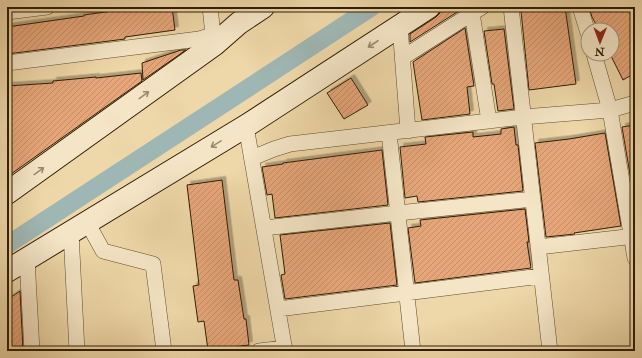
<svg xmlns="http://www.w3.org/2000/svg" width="642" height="358" viewBox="0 0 642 358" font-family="'IM FELL Double Pica',serif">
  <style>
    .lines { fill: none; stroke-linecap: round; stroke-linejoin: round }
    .canal { stroke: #9fb7b4; stroke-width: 18 }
    .building { fill: url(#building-hatch); stroke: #2f1d04; filter: url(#shadow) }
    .minor-casing { stroke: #5f4c2d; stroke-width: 16 }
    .secondary-casing { stroke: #2f1d04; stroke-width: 24 }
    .minor { stroke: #f4e5c6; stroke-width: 15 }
    .secondary { stroke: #f4e5c6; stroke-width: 22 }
    .oneway { stroke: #9b8b6f }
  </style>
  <defs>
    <pattern id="building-hatch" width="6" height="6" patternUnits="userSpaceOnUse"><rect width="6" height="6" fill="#e6a679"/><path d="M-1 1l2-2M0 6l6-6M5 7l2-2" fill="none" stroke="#c68e67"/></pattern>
    <filter id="shadow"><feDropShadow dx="3.5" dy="-3.5" stdDeviation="0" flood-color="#0004"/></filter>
  </defs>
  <rect width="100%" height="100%" fill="#eed7a8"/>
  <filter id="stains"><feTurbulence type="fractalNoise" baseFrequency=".005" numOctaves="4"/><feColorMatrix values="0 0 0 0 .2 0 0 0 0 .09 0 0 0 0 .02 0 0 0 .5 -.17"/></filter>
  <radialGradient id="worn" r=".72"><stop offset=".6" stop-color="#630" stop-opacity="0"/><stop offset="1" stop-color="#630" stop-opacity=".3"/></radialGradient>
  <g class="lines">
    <path class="canal" d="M7,245L372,7"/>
  </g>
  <path class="building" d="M141,7H172L175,30L125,37V39L7,54V27L84,16V15Z
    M441,7H462V9L410,42V34L436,17L440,13Z
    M527,7H565L576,84L529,90L521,11L528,10Z
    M589,7H627L635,23V73L623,80L610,54H612V30H599L592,17Z
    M465,28L474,86L467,87L470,114L422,120L413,62Z
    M504,29L514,109L498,111L494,84H492L484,31Z
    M181,50H186L143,80L142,63Z
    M141,73L142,81L11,174L7,86L53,83V81L96,77V78Z
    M351,78L368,105L344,119L327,93Z
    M635,125V204L622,127Z
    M514,127L516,145H518L523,191L418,202L417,196L405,198L400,147L426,144L425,137L473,132V137L501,134V129Z
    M605,133L621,226L574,233L575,234L546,237L535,143L569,139Z
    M382,150L388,205L275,218L272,194L267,195L262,167L283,164V163Z
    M222,180L234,280H238L244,319H246L249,345L208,350L204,321L198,322L193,286L199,285L187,185Z
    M525,209L529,242H527L531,268L415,283L408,228L421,226L420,220Z
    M390,223L397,285L285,299L281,275L285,274L280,235Z
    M20,291L23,351H7V300Z"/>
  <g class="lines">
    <defs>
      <path id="minor" d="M210,7L213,35L215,43
        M511,7L550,351
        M580,7L588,33
        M7,12L47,7
        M472,13L489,121
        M400,26L408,131
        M594,54L610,110L635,258
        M402,58L482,7
        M7,63L199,39L213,35
        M246,126L285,351
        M389,133L413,351
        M252,158L274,149L290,144L523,117L610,110L635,103
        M87,222L103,251L153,264L164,351
        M264,228L398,213L533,199
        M71,232L77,351
        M538,247L635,236
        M27,258L32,351
        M278,309L541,276
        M259,351L285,348"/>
      <path id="secondary" d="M7,193L215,44L239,23L263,7
        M7,271L246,126L429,7"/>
    </defs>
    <use href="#minor" class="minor-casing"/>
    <use href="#secondary" class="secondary-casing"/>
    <use href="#minor" class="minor"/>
    <use href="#secondary" class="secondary"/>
  </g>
  <defs><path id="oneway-shaft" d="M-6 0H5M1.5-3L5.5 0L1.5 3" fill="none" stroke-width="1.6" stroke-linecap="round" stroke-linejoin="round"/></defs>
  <g class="oneway">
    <use href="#oneway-shaft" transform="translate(373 44) rotate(147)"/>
    <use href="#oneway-shaft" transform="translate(144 95) rotate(-36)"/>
    <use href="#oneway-shaft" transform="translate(216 144) rotate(149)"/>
    <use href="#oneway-shaft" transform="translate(39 171) rotate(-36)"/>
  </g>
  <rect width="642" height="358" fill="none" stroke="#eed7a8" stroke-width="24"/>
  <rect x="8" y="8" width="626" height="342" fill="none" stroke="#2f1d04" stroke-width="2"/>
  <rect x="12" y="12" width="618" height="334" fill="none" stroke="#2f1d04"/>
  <g transform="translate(600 42) rotate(181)"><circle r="19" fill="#f4e5c6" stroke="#a59578"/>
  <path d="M0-3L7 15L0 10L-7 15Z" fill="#8f2418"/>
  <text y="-6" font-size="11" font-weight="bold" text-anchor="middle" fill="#2f1d04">N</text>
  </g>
  <rect width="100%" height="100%" filter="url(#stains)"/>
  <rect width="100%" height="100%" fill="url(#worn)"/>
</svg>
